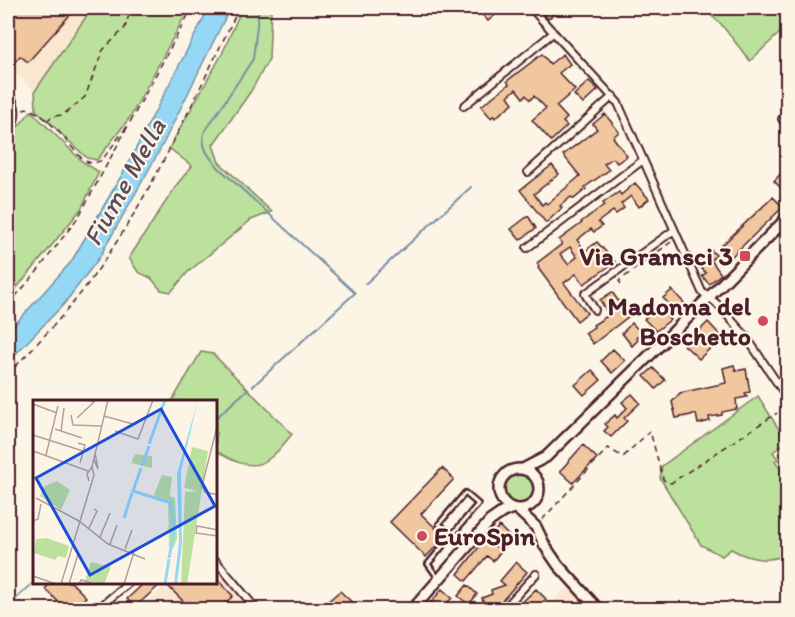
<svg xmlns="http://www.w3.org/2000/svg" width="795" height="617" viewBox="0 0 795 617" font-family="Itim,sans-serif">
  <style>
    .built { fill: #f9e7d0 }
    .green { fill: #bbe19c; stroke: #828064; stroke-width: 1.5 }
    .water { fill: #94d8f6; stroke: #768ea5; stroke-width: 1.5 }
    .lines { fill: none; stroke-linecap: round; stroke-linejoin: round }
    .stream { stroke: #768ea5; stroke-width: 2 }
    .building { fill: #f1c7a0; stroke: #4a1f2b; stroke-width: 1.5; fill-rule: evenodd }
    .lane-casing { stroke: #4a1f2b; stroke-width: 8 }
    .street-casing { stroke: #4a1f2b; stroke-width: 10 }
    .secondary-casing { stroke: #4a1f2b; stroke-width: 14 }
    .path { stroke: #4a1f2b; stroke-width: 1.5; stroke-dasharray: 6 4.5; stroke-linecap: butt }
    .lane { stroke: #fcf5e5; stroke-width: 3 }
    .street { stroke: #fcf5e5; stroke-width: 6 }
    .secondary { stroke: #fcf5e5; stroke-width: 9 }
    .poi-dot { fill: #d1495b; stroke: #fcf5e5; stroke-width: 2 }
    .labels { text-anchor: middle; dominant-baseline: central; stroke-width: 4.5; stroke-linejoin: round; paint-order: stroke }
    .poi-label { font-size: 26px; font-weight: bold; fill: #4a1f2b; stroke: #fcf5e5; text-anchor: end }
    .water-label { font-size: 27px; font-style: italic; fill: #5c4d5e; stroke: #fcf5e5 }
    .inset-river { fill: none; stroke: #94d8f6; stroke-width: 3 }
    .inset-road { fill: none; stroke: #b59f9b; stroke-width: 1.5 }
    .view { fill: #1d4ed8; fill-opacity: 0.15; stroke: #1d4ed8; stroke-width: 3 }
    .inset-edge { fill: none; stroke: #4a1f2b; stroke-width: 3 }
  </style>
  <rect width="100%" height="100%" fill="#fcf5e5"/>
  <filter id="ink" filterUnits="userSpaceOnUse"><feTurbulence type="fractalNoise" baseFrequency=".0167" numOctaves="2"/><feDisplacementMap in="SourceGraphic" scale="12" xChannelSelector="R" yChannelSelector="G"/><feConvolveMatrix kernelMatrix="1 2 1 2 8 2 1 2 1" color-interpolation-filters="sRGB"/></filter>
  <g filter="url(#ink)">
    <path class="built" d="M8,8H92L35,91L8,67Z
      M216,567L252,609L140,610L161,589L155,583L216,582Z
      M570,585L591,609H542Z"/>
    <path class="green" d="M92,8H189L131,116L97,160L87,158L36,110L35,91Z
      M242,8H271L269,59L251,91L213,145L219,162L272,212L251,220L188,272L171,292L161,290L151,278L138,272L129,258L178,183L192,166L169,148L222,54Z
      M702,8H787V26L750,61L721,24Z
      M31,111L83,162L99,172L81,209L32,270L8,298V139Z
      M201,352L213,354L292,434C266,467 255,475 216,451V401H172Z
      M758,396L787,442L773,452L778,459L775,461L782,471L787,468V554C768,563 750,560 731,549L722,556L701,545L660,478L662,466Z
      M505 490a15 15 0 1 1 30 0a15 15 0 1 1-30 0Z"/>
    <path class="water" d="M209,8H230L161,148L99,258L64,304L8,362V332L71,262L123,173Z"/>
    <g class="lines">
      <path class="stream" d="M365,284L471,187
        M253,386L355,293L219,168C209,157 201,148 204,133L253,59L259,8
        M216,418L247,390
        M8,606L34,582"/>
    </g>
    <path class="building" d="M8,8H76L28,62L20,56L13,64L8,59Z
      M476,8H497L500,11L488,21Z
      M538,8H561L548,19Z
      M542,54L550,64L563,54L570,64L559,73L575,90L556,106L567,118L563,122L567,126L551,141L532,120L546,108L534,96L530,100L526,95L523,98L516,89L508,96L513,103L495,118L494,115L491,118L481,106L509,84L507,81Z
      M589,81L598,90L583,104L574,95Z
      M605,114L619,132L613,137L627,156L617,163L613,158L604,164L609,170L585,187L586,189L574,199L571,197L560,206L562,208L546,223L520,190L552,165L559,174L534,194L542,205L545,202L547,204L580,176L563,155L597,129L593,124Z
      M788,166V187L784,184L781,188L774,181Z
      M635,183L649,199L639,207L631,196L621,204L624,208L616,214L613,211L598,222L602,226L594,232L591,229L577,240L585,251L597,242L615,262L584,284L576,274L564,283L587,313L577,321L538,268L539,267L537,263L562,244L559,240L582,223L581,222L604,205L603,203L619,192L621,195ZM570,247L577,257L568,264L560,254Z
      M773,197L783,207L730,258L719,248Z
      M528,216L536,228L520,240L511,229Z
      M711,250L716,255L711,260L721,274L709,284L702,276L706,273L697,264Z
      M672,290L687,306L679,314L663,298Z
      M612,292L629,316L593,344L585,333L594,327L593,325L609,315L600,300Z
      M659,309L670,320L656,331L644,319L650,313L652,315Z
      M708,322L722,337L699,359L684,345L690,339L694,344L701,337L697,333Z
      M632,323L641,333L636,338L638,340L632,346L622,333Z
      M613,349L625,361L612,373L601,361Z
      M734,365L736,371L746,369L750,392L745,393L747,397L736,399L737,409L722,412V415L709,417L710,421L698,424L696,414L676,418L672,402L680,393L726,383L723,368Z
      M653,368L665,380L656,389L644,376Z
      M592,370L601,380L584,395L575,385Z
      M632,394L640,403L624,418L627,421L611,437L604,431L608,427L605,424L615,415L617,418L627,408L622,402Z
      M583,445L597,458L573,483L560,471Z
      M442,468L454,479L421,514L445,537L426,557L390,522Z
      M499,526L512,539L508,544L494,532Z
      M486,538L501,551L493,561L487,556L466,581L458,574Z
      M516,562L527,572L495,609H486L482,598L492,594L491,590L505,585L500,581Z
      M216,578L233,596L219,609H191L164,582H216Z
      M51,582H71L86,597L81,602L88,609H66L45,589Z
      M145,582H163L135,607L127,599Z
      M467,585L477,594L469,605L458,596Z
      M442,589L452,598L448,602L456,609H426Z
      M536,589L546,599L536,609H520L517,607Z
      M340,591L359,609H319Z"/>
    <g class="lines">
      <defs>
        <path id="lane" d="M438,578L428,564L452,535L439,524L465,493L478,504L452,535L463,547"/>
        <path id="street" d="M531,8L618,103L702,292L716,303L745,335L788,399
          M8,92C18,106 18,119 8,134
          M464,106L553,33
          M782,119L788,128
          M528,172L613,96
          M527,248L643,160
          M595,310L585,294L673,231
          M216,561L257,610
          M96,610L130,582
          M503,610L536,574"/>
        <path id="secondary" d="M499 489a20 20 0 1 1 40 0a20 20 0 1 1-40 0Z
          M523,469L546,457L715,291L788,217
          M517,509L536,527L545,546L558,565L599,610
          M412,610L490,521L503,512L513,508"/>
      </defs>
      <use href="#lane" class="lane-casing"/>
      <use href="#street" class="street-casing"/>
      <use href="#secondary" class="secondary-casing"/>
      <path class="path" d="M23,110L26,108C45,114 58,131 70,145C75,150 81,160 88,162C92,164 98,162 102,160L128,125
        M47,121L52,116L63,115L85,97L103,50L125,28L131,8
        M621,284L619,281L671,242
        M8,305L36,273L79,216L192,8
        M784,368L788,362
        M8,374C34,347 61,319 84,289C148,204 192,103 239,8
        M542,520L608,448L623,457L650,431L663,479L666,482L671,483L777,413"/>
      <use href="#lane" class="lane"/>
      <use href="#street" class="street"/>
      <use href="#secondary" class="secondary"/>
    </g>
  </g>
  <g class="poi-dot">
    <rect x="739" y="250" width="12" height="12" rx="3"/>
    <circle cx="763" cy="321" r="6"/>
    <circle cx="422" cy="536" r="6"/>
  </g>
  <g class="labels">
    <g class="poi-label">
      <text x="733" y="256">Via Gramsci 3</text>
      <text x="751" y="306">Madonna del<tspan x="751" dy="30">Boschetto</tspan></text>
      <text x="434" y="536" text-anchor="start">EuroSpin</text>
    </g>
    <g class="water-label">
      <text transform="translate(124 182) rotate(-61)">Fiume Mella</text>
    </g>
  </g>
  <g transform="translate(33 400)">
    <rect width="184" height="184" fill="#fcf5e5"/>
    <path d="M159,47L175,51L154,184H148L152,92L164,91L151,88ZM102,54L119,56V68L98,63ZM129,75L139,77L137,96L142,98L144,139L140,148L136,147L135,102L120,97ZM24,81L37,90L28,110L7,96L10,87ZM14,138L36,146L33,158L25,156L22,160L1,153L3,139ZM58,162L78,167L71,184L52,181Z" fill="#bbe19c"/>
    <path d="M165,0L148,71L149,144L144,184H141L146,142L144,74Z" fill="#94d8f6"/>
    <path class="inset-river" d="M116,44L132,0M109,66L116,46M108,68L100,91L138,103L141,132L136,158M91,118L99,93M132,184L136,159"/>
    <path class="inset-road" d="M0,4L24,13M38,15L40,25L68,26M71,16L100,24M44,18L61,2L56,0M185,23L169,86L172,92L185,95M22,29L28,31L31,8M28,31L49,38M82,31L105,39L120,0M0,35L50,51M45,43L52,45L47,63M0,51L55,71M13,55L25,6M61,60L65,69L62,53M56,81L54,74L59,67L75,0M3,98L46,121L75,144L112,159M0,121L5,119L8,104M56,128L64,111L61,109M185,130L164,126L163,133L185,136M67,137L77,113M77,144L84,125M92,149L99,130M0,176L23,184M28,184L61,75L59,67M36,184L45,154M46,184L48,180L62,184M91,184L101,152"/>
    <path class="view" d="M128,9L182,106L57,175L3,78Z"/>
    <rect width="184" height="184" class="inset-edge"/>
  </g>
  <rect width="795" height="617" fill="none" stroke="#fcf5e5" stroke-width="30"/>
  <rect x="15" y="15" width="765" height="587" fill="none" stroke="#4a1f2b" stroke-width="2" filter="url(#ink)"/>
</svg>
